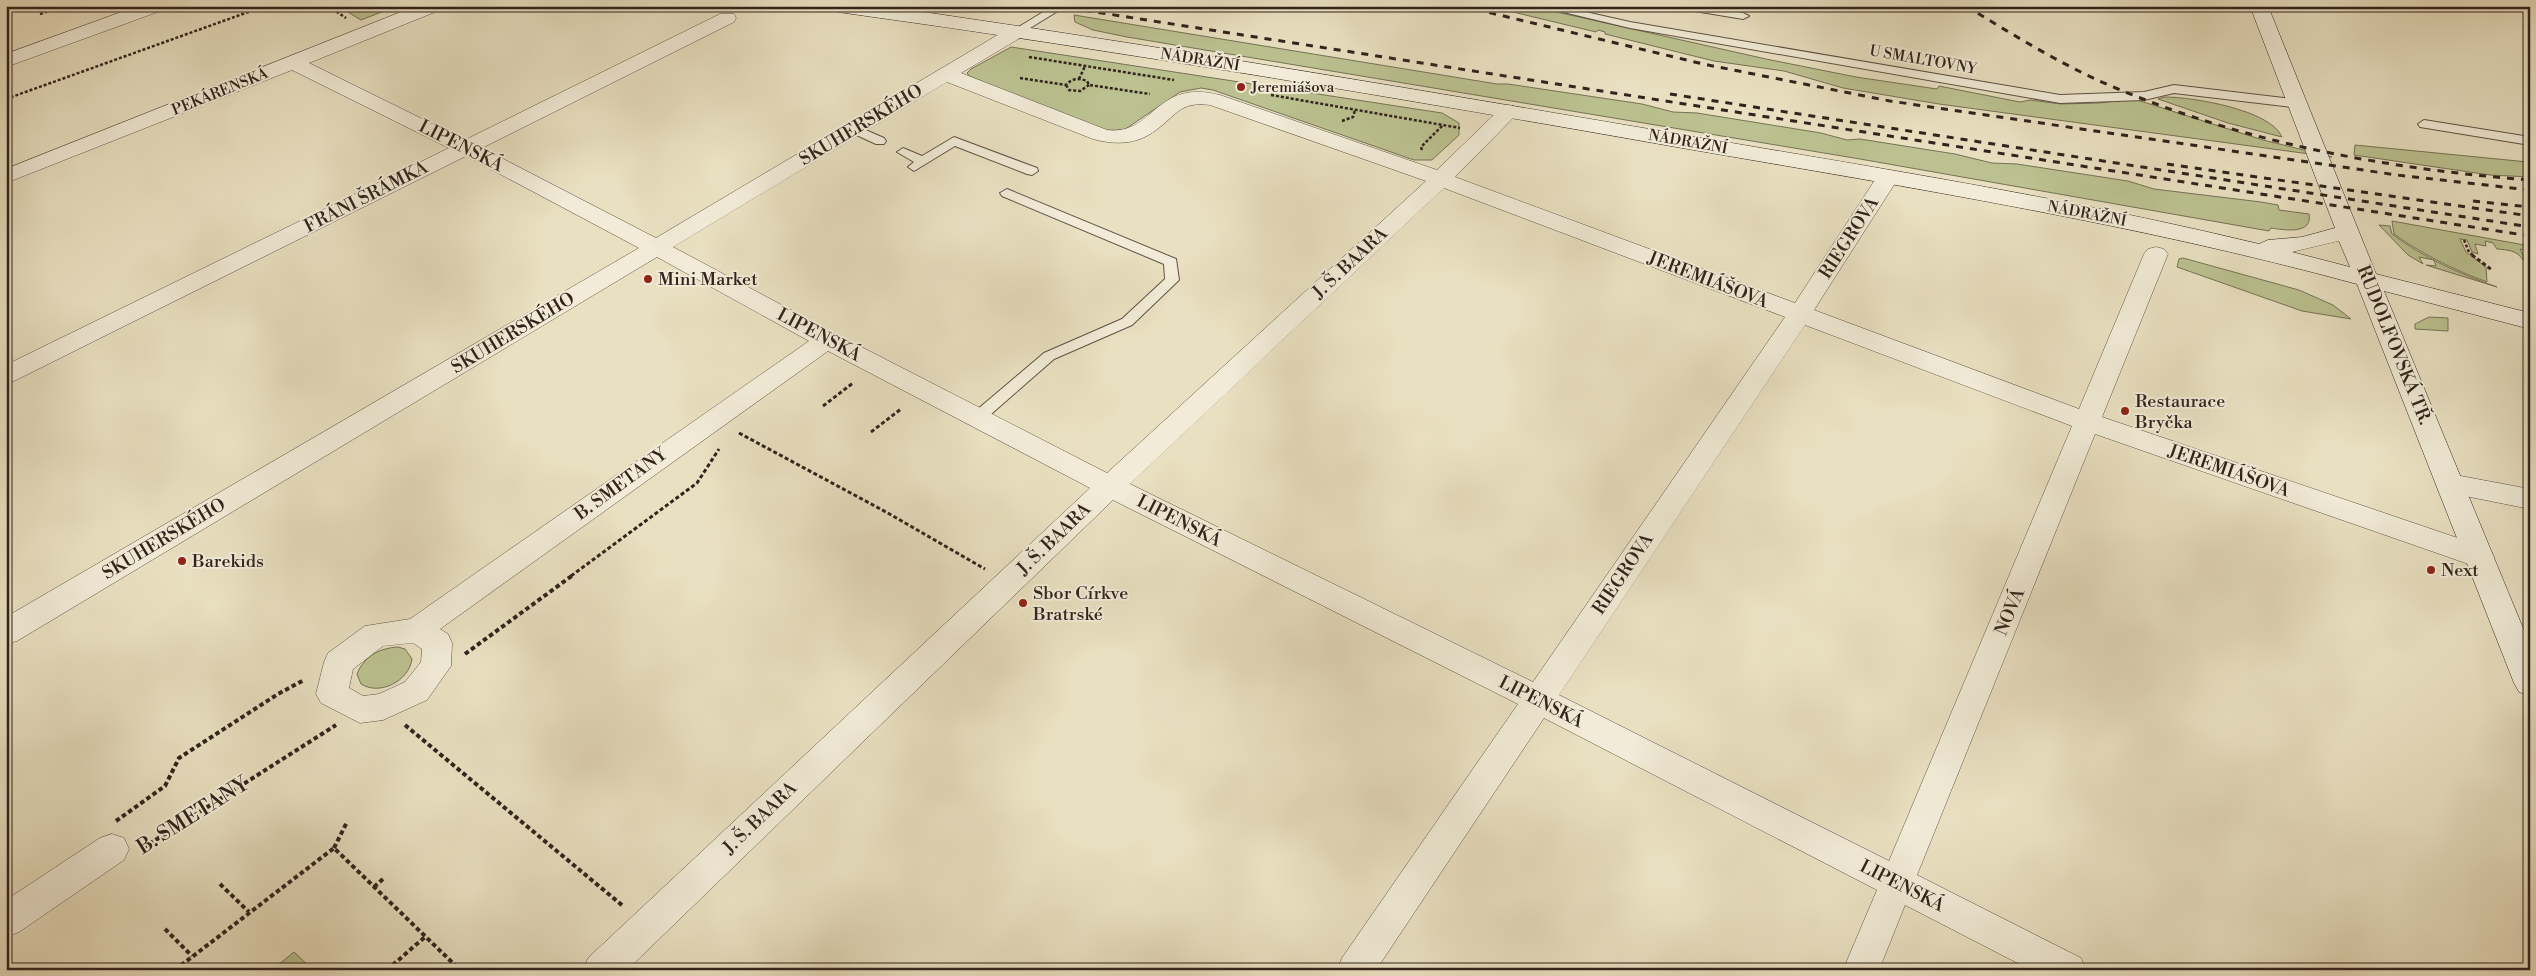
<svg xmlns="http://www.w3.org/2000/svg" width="2536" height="976" viewBox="0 0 2536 976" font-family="'Libre Bodoni',serif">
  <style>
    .green { fill: #bbc190; stroke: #767256 }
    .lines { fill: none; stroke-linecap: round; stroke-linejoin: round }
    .lane-casing { stroke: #5f5245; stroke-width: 2 }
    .street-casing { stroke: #5f5245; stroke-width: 1 }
    .secondary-casing { stroke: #31231c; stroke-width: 1 }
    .path-far2 { stroke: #31231c; stroke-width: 2.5; stroke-dasharray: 3 2; stroke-linecap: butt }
    .path-far1 { stroke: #31231c; stroke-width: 3; stroke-dasharray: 4 2.5; stroke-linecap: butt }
    .path { stroke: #31231c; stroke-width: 4; stroke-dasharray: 4.5 3; stroke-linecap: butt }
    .lane { fill: #f1ebd7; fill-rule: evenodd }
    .street { fill: #f1ebd7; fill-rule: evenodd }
    .secondary { fill: #f1ebd7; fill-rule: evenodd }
    .rail { stroke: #31231c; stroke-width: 3; stroke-dasharray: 7 7; stroke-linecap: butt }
    .poi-dot { fill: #8f2418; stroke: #f1ebd7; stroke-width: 2 }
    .labels { text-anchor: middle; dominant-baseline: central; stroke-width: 4; stroke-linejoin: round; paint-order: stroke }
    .far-street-label { font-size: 15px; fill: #31231c; stroke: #f1ebd7 }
    .far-poi-label { font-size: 15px; fill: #31231c; stroke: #f1ebd7; text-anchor: start }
    .street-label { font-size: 18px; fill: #31231c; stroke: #f1ebd7 }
    .poi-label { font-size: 18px; fill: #31231c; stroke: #f1ebd7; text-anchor: start }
    .near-street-label { font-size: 21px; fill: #31231c; stroke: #f1ebd7 }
  </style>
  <rect width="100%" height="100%" fill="#e9e0c1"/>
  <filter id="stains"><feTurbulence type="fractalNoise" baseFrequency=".004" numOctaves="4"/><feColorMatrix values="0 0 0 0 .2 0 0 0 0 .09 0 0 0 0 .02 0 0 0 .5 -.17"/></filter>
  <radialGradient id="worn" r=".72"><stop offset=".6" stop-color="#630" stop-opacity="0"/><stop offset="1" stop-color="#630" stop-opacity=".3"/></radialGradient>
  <path class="green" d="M338,6H397L361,20Z
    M1488,6H1530L1766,59L1856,77L1937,89L1939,86L2020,102L2030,100L2061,104L2099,103L2134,99L2263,140L2332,157L1939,104L1843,88L1784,71L1714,61L1605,34V32L1598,30L1596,32Z
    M1074,15L1497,84H1508L1642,104L1673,112L1697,113L1821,133L1847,140L1860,139L1955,154L1992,163L2017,164L2128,181L2154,189L2261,202L2278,205L2279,210L2309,214C2313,235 2284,230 2271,228L2269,231L1860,159L1127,37L1093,30L1075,22Z
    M1011,47L1442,113L1459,123V135L1432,160H1414L1213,90L1201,88L1180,92L1124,130L1101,131L969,76L967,73L971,69Z
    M2165,97C2193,97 2271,110 2282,137L2228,123L2158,99Z
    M2355,145L2528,162L2530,160V177L2490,175L2354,155Z
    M2392,221L2530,246V251L2520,249L2526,261L2523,260C2517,250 2507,250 2497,249L2493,243L2485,241L2486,246L2475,244L2478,254L2472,252L2467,240L2460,239L2466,252L2486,267L2487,282C2454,270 2422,254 2394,234Z
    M2379,225L2390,226L2392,234C2424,258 2460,274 2497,287L2426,265L2436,266L2434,260L2419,257L2423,264L2408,255Z
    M2183,258L2299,290L2333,305L2351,319L2302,311L2177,267L2179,259Z
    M2429,317L2448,318V331L2415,329V324Z
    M398,647L405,649L412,659C409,681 380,696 361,684L357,674C364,656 380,648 398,647Z
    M294,952L313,970H272Z"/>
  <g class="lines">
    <defs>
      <path id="lane" d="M1053,6H1066L1022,33H1014L1012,31Z
        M1538,6H1559L1630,22L2060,95L2144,92L2174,85L2300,100L2306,104L2300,108L2174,93L2144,100L2060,103L1630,28Z
        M1678,6H1704L1743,13L1749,16L1743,19L1683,9Z
        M2424,120L2530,137V145L2420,127L2418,124Z
        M854,125L884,138L886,141L884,144H876L850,132L848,129Z
        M954,137L1037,168L1038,171L1032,175L1027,174L955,146L914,171L908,167L914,162L897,152L903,148L922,156Z
        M1007,189L1176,259L1179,280L1132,325L1054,359L982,422H972L969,418L972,414L1044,353L1122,319L1165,279L1164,264L1002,196L1000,193Z"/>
      <path id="street" d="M138,6H165L163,10L6,67V54Z
        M416,6H442L440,10L309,63L465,140L720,14H734L736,18L734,22L482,148L656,238L1011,27H1025L1028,31L1025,35L961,73L1107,130C1155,136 1154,78 1220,95L1437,170L1502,107L1509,105L1516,107L1519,111L1516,115L1455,177L1795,303L1880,172L1888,170L1896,172L1899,177L1814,310L2079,409L2144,254L2148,249L2156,247L2164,249L2168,254L2102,417L2490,549L2494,557L2490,565L2480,568L2095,434L1917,875L2081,958L2086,970H2031L1905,905L1879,970H1843L1877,890L1544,718L1376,970H1337L1342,958L1518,704L1113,500L627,970H583L588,958L1090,488L828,351L440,629L448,634L452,643L451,666L427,700L383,720L360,723L321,703L316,694L324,662L328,653L365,626L410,619L809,341L657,257L17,641L6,644V617L639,248L466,156L6,385V365L449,148L292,70L6,183V169ZM947,82L1093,139C1115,145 1137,145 1156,130C1177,115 1180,101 1210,105L1426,181L1107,473L836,334L673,247ZM1444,188L1785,317L1533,682L1130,484ZM1805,325L2072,426L1889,861L1559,695ZM413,643L422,649L421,662L405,682L379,694L363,696L349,688L353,669L383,646Z
        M2450,474L2530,489V509L2440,491L2436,484L2440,477Z
        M112,834L124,838L129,849L124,860L19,932L6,937V900L100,838Z"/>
      <path id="secondary" d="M829,6H881L937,14C1190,51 1443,94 1696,137C1884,169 2073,199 2259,244L2268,240L2302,237L2335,228L2250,6H2268L2376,274L2530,313V329L2384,291L2530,645V696L2519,692L2514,683L2357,284C2137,224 1913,188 1688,149C1405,99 1122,51 838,12L831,10ZM2339,241L2350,267L2292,252Z"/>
    </defs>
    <use href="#lane" class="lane-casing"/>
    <use href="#street" class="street-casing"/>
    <use href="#secondary" class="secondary-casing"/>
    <path class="path-far2" d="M328,6L346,18
      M40,14L62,6
      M1029,57L1174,80
      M1020,78L1066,85C1072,78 1079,78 1087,81L1089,85L1150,94
      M1079,79L1085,66
      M1066,85L1069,90L1080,91L1089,85
      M1271,95L1460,128
      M6,99L265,6
      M1342,121L1353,117L1355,110
      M1422,150L1421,147L1443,125
      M2464,240L2469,252L2474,256
      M2528,256L2525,251L2530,252"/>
    <path class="path-far1" d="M2472,255L2492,270
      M2527,255L2530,260
      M823,406L853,383
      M871,432L901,409
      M739,433L886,512L985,569
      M571,576L697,483L719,449"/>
    <path class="path" d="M465,654L573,575
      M405,725L623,906
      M116,821L165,786L179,758L278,694L304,680
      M143,848L336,725
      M334,848L347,822
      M220,884L249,912
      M374,887L383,879
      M165,929L192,956
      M175,970L334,848L460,970
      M387,970L426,936"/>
    <use href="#lane" class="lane"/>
    <use href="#street" class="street"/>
    <use href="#secondary" class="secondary"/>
    <path class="rail" d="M1057,6L2530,236
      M1462,6L1703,64L1890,101L2397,175L2530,190
      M1966,6C2015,36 2065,67 2118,89C2250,144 2389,169 2530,180
      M1670,94L2530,227
      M2167,164L2530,216
      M2473,201L2530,207"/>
  </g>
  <g class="poi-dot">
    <circle cx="1241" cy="87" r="5"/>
    <circle cx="648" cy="279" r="5"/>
    <circle cx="2125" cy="411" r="5"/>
    <circle cx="182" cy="561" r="5"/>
    <circle cx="2431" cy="570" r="5"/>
    <circle cx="1023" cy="603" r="5"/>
  </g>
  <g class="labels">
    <g class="far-street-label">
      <text transform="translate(1200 60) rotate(9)">NÁDRAŽNÍ</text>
      <text transform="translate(1923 60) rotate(10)">U SMALTOVNY</text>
      <text transform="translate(220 92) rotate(-22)">PEKÁRENSKÁ</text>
      <text transform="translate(1688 142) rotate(10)">NÁDRAŽNÍ</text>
      <text transform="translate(2087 214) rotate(11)">NÁDRAŽNÍ</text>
    </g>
    <g class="far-poi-label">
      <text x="1251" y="87">Jeremiášova</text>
    </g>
    <g class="street-label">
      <text transform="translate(861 125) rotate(-31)">SKUHERSKÉHO</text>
      <text transform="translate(461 146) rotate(27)">LIPENSKÁ</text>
      <text transform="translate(366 197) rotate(-27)">FRÁNI ŠRÁMKA</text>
      <text transform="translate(1849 238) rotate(-57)">RIEGROVA</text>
      <text transform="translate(1350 263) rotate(-43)">J. Š. BAARA</text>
      <text transform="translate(1708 280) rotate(21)">JEREMIÁŠOVA</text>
      <text transform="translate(513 333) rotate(-31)">SKUHERSKÉHO</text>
      <text transform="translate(819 335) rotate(28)">LIPENSKÁ</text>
      <text transform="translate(2394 345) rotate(68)">RUDOLFOVSKÁ TŘ.</text>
      <text transform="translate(2229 471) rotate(19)">JEREMIÁŠOVA</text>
      <text transform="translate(621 484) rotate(-36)">B. SMETANY</text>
      <text transform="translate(1179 521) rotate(27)">LIPENSKÁ</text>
      <text transform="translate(164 539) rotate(-31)">SKUHERSKÉHO</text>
      <text transform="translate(1054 539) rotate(-44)">J. Š. BAARA</text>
      <text transform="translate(1623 574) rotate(-56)">RIEGROVA</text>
      <text transform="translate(2010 612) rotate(-67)">NOVÁ</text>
      <text transform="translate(1541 702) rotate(27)">LIPENSKÁ</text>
      <text transform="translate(760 818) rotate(-44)">J. Š. BAARA</text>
      <text transform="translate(1902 886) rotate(27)">LIPENSKÁ</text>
    </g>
    <g class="poi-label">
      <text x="658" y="279">Mini Market</text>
      <text x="2135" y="401">Restaurace<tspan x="2135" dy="21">Bryčka</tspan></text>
      <text x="192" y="561">Barekids</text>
      <text x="2441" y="570">Next</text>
      <text x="1033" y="593">Sbor Církve<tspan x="1033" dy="21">Bratrské</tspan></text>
    </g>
    <g class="near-street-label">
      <text transform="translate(193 816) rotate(-32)">B. SMETANY</text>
    </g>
  </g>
  <rect width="2536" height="976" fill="none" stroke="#e9e0c1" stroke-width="25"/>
  <rect x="8" y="8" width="2521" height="961" fill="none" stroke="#31231c" stroke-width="2.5"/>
  <rect x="12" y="12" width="2511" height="951" fill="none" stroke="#31231c"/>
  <rect width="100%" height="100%" filter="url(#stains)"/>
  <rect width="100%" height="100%" fill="url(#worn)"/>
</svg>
